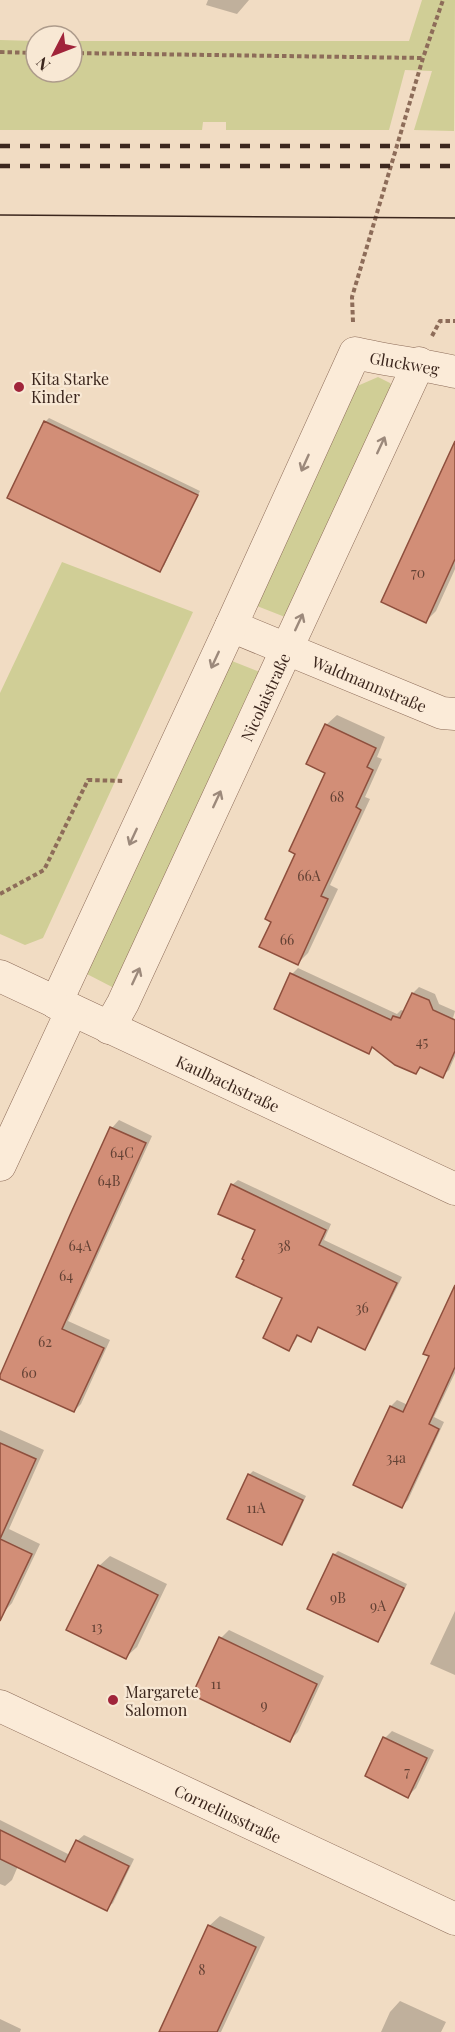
<svg xmlns="http://www.w3.org/2000/svg" width="455" height="2032" viewBox="0 0 455 2032" font-family="'Playfair Display',serif">
  <style>
    .green { fill: #d0ce96 }
    .shadow { fill: #0003 }
    .building { fill: #d28e77; stroke: #8e4f3d; stroke-width: 1.5 }
    .lines { fill: none; stroke-linecap: round; stroke-linejoin: round }
    .street-casing { stroke: #8d6c59; stroke-width: 33 }
    .path { stroke: #8d6c59; stroke-width: 4; stroke-dasharray: 4.5 3; stroke-linecap: butt }
    .street { stroke: #fbebd8; stroke-width: 32 }
    .tram { stroke: #3c271e; stroke-width: 1.5 }
    .rail { stroke: #3c271e; stroke-width: 4.5; stroke-dasharray: 10 10; stroke-linecap: butt }
    .oneway { stroke: #9c897b }
    .poi-dot { fill: #a0243a; stroke: #f8e8d4; stroke-width: 2 }
    .labels { text-anchor: middle; dominant-baseline: central; stroke-width: 4.5; stroke-linejoin: round; paint-order: stroke }
    .number-label { font-size: 14px; fill: #624134 }
    .street-label { font-size: 16px; fill: #3c271e; stroke: #f8e8d4 }
    .poi-label { font-size: 16px; fill: #3c271e; stroke: #f8e8d4; text-anchor: start }
  </style>
  <rect width="100%" height="100%" fill="#f1dcc3"/>
  <path class="green" d="M422,0H455L454,131L414,130L432,71L405,70L389,130H226V122H203L202,130H0V40L36,41V72H72V41H409Z
    M378,377L390,383L393,388L285,617L257,606L355,387Z
    M62,562L193,612L43,938L25,945L0,934V693Z
    M232,661L260,672L114,988L85,973Z"/>
  <path class="shadow" d="M208,0H249L237,14L206,5Z
    M49,418L200,491L164,566L160,570L9,497L46,421Z
    M455,444V569L436,611L426,621Z
    M337,715L385,737L377,757L382,759L365,797L370,799L330,885L338,889L308,953L298,963L273,921L327,772L326,725Z
    M298,968L397,1014L401,1010L404,1011L413,993L419,987L435,994L439,1004L455,1011L453,1018L455,1019V1056L449,1070L442,1076L422,1066L415,1073L374,1046L368,1052L292,974Z
    M119,1120L152,1136L68,1321L110,1340L81,1404L74,1411L1,1377L71,1215L112,1128Z
    M238,1180L331,1224L324,1240L402,1277L370,1342L365,1348L320,1326L310,1340L299,1334L294,1343L289,1349L284,1297L257,1230L232,1185Z
    M455,1302V1373L434,1417L444,1422L408,1500L402,1506L355,1484L391,1406L397,1400L408,1405Z
    M0,1430L44,1450L9,1529L40,1544L12,1603L3,1613L0,1612Z
    M253,1471L306,1496L286,1540L282,1544L249,1475Z
    M338,1551L407,1584L382,1636L378,1640L334,1555Z
    M110,1556L167,1584L137,1647L126,1657L99,1566Z
    M455,1611V1675L430,1664Z
    M229,1630L324,1676L298,1732L290,1740L221,1638Z
    M392,1731L434,1750L416,1788L408,1796L385,1738Z
    M0,1820L70,1855L77,1841L84,1835L134,1859L113,1903L106,1909L18,1866L12,1880L5,1886L0,1884Z
    M220,1916L265,1937L221,2032H161L209,1926Z
    M400,2001L446,2022L441,2032H381L390,2012Z
    M0,2019L21,2029L20,2032H0Z"/>
  <path class="building" d="M44,421L198,495L160,572L7,498Z
    M455,441V559L426,623L381,602Z
    M325,724L376,748L367,767L373,770L356,807L361,810L321,896L328,899L298,965L259,947L271,922L265,919L295,854L289,851L325,773L306,764Z
    M290,973L391,1020L393,1016L400,1018L412,993L429,1000L433,1010L455,1020V1051L443,1078L420,1067L416,1074L395,1065L372,1047L369,1054L274,1009Z
    M110,1127L146,1143L62,1329L104,1348L74,1412L0,1379V1375L70,1215Z
    M231,1184L326,1230L319,1245L397,1283L365,1350L318,1327L311,1342L297,1335L289,1351L263,1338L282,1298L236,1277L244,1260L242,1259L255,1230L218,1214Z
    M455,1285V1367L429,1424L439,1429L402,1508L353,1485L390,1406L403,1412L429,1356L423,1354Z
    M0,1443L36,1459L0,1539L32,1554L0,1621Z
    M248,1474L303,1500L282,1545L227,1519Z
    M333,1554L404,1588L378,1642L307,1609Z
    M98,1565L158,1595L126,1659L66,1630Z
    M219,1637L317,1684L290,1742L192,1695Z
    M383,1737L427,1758L408,1798L365,1776Z
    M0,1830L65,1862L76,1840L129,1866L107,1911L0,1859Z
    M208,1925L256,1947L217,2032H159Z"/>
  <g class="lines">
    <defs>
      <g id="street">
        <path id="s1" d="M231,626L442,713L455,714"/>
        <path id="s2" d="M0,976L455,1189"/>
        <path id="s3" d="M56,1003L231,626L355,353C388,361 422,364 455,372"/>
        <path id="s4" d="M109,1028L123,1003L419,363"/>
        <path d="M0,1165L72,1010"/>
        <path id="s5" d="M0,1706L455,1919"/>
      </g>
    </defs>
    <use href="#street" class="street-casing"/>
    <path class="path" d="M0,52L36,53
      M72,53L423,58
      M353,322L352,297L423,58L443,0
      M432,336L440,321H455
      M0,894L44,870L88,780L124,781"/>
    <use href="#street" class="street"/>
    <path class="tram" d="M0,215L455,218"/>
    <path class="rail" d="M0,146H455
      M0,166H455"/>
  </g>
  <defs><path id="oneway-shaft" d="M-6 0H5M1.5-3L5.5 0L1.5 3" fill="none" stroke-width="1.6" stroke-linecap="round" stroke-linejoin="round" transform="scale(1.5)"/></defs>
  <g class="oneway">
    <use href="#oneway-shaft" transform="translate(381 445) rotate(-65)"/>
    <use href="#oneway-shaft" transform="translate(305 463) rotate(114)"/>
    <use href="#oneway-shaft" transform="translate(299 622) rotate(-65)"/>
    <use href="#oneway-shaft" transform="translate(215 660) rotate(115)"/>
    <use href="#oneway-shaft" transform="translate(217 799) rotate(-65)"/>
    <use href="#oneway-shaft" transform="translate(133 837) rotate(115)"/>
    <use href="#oneway-shaft" transform="translate(136 976) rotate(-65)"/>
  </g>
  <g class="poi-dot">
    <circle cx="19" cy="387" r="6"/>
    <circle cx="113" cy="1700" r="6"/>
  </g>
  <g class="labels">
    <g class="number-label">
      <text x="418" y="572">70</text>
      <text x="337" y="796">68</text>
      <text x="309" y="875">66A</text>
      <text x="287" y="939">66</text>
      <text x="422" y="1041">45</text>
      <text x="122" y="1152">64C</text>
      <text x="109" y="1180">64B</text>
      <text x="80" y="1245">64A</text>
      <text x="284" y="1245">38</text>
      <text x="66" y="1275">64</text>
      <text x="362" y="1307">36</text>
      <text x="45" y="1341">62</text>
      <text x="29" y="1372">60</text>
      <text x="396" y="1457">34a</text>
      <text x="256" y="1507">11A</text>
      <text x="338" y="1597">9B</text>
      <text x="378" y="1605">9A</text>
      <text x="97" y="1626">13</text>
      <text x="216" y="1683">11</text>
      <text x="264" y="1704">9</text>
      <text x="407" y="1771">7</text>
      <text x="202" y="1969">8</text>
    </g>
    <g class="street-label">
      <text stroke="none"><textPath href="#s3" startOffset="766">Gluckweg</textPath></text>
      <text stroke="none"><textPath href="#s1" startOffset="150">Waldmannstraße</textPath></text>
      <text stroke="none"><textPath href="#s4" startOffset="366">Nicolaistraße</textPath></text>
      <text stroke="none"><textPath href="#s2" startOffset="252">Kaulbachstraße</textPath></text>
      <text stroke="none"><textPath href="#s5" startOffset="252">Corneliusstraße</textPath></text>
    </g>
    <g class="poi-label">
      <text x="31" y="378">Kita Starke<tspan x="31" dy="18">Kinder</tspan></text>
      <text x="125" y="1691">Margarete<tspan x="125" dy="18">Salomon</tspan></text>
    </g>
  </g>
  <g transform="translate(54 54) rotate(228)"><circle r="28" fill="#f8e8d4" stroke="#ad9b8b" stroke-width="1.5"/>
  <path d="M0-4.5L10 22L0 15L-10 22Z" fill="#a0243a"/>
  <text y="-9" font-size="16" font-weight="bold" text-anchor="middle" fill="#3c271e">N</text>
  </g>
</svg>
